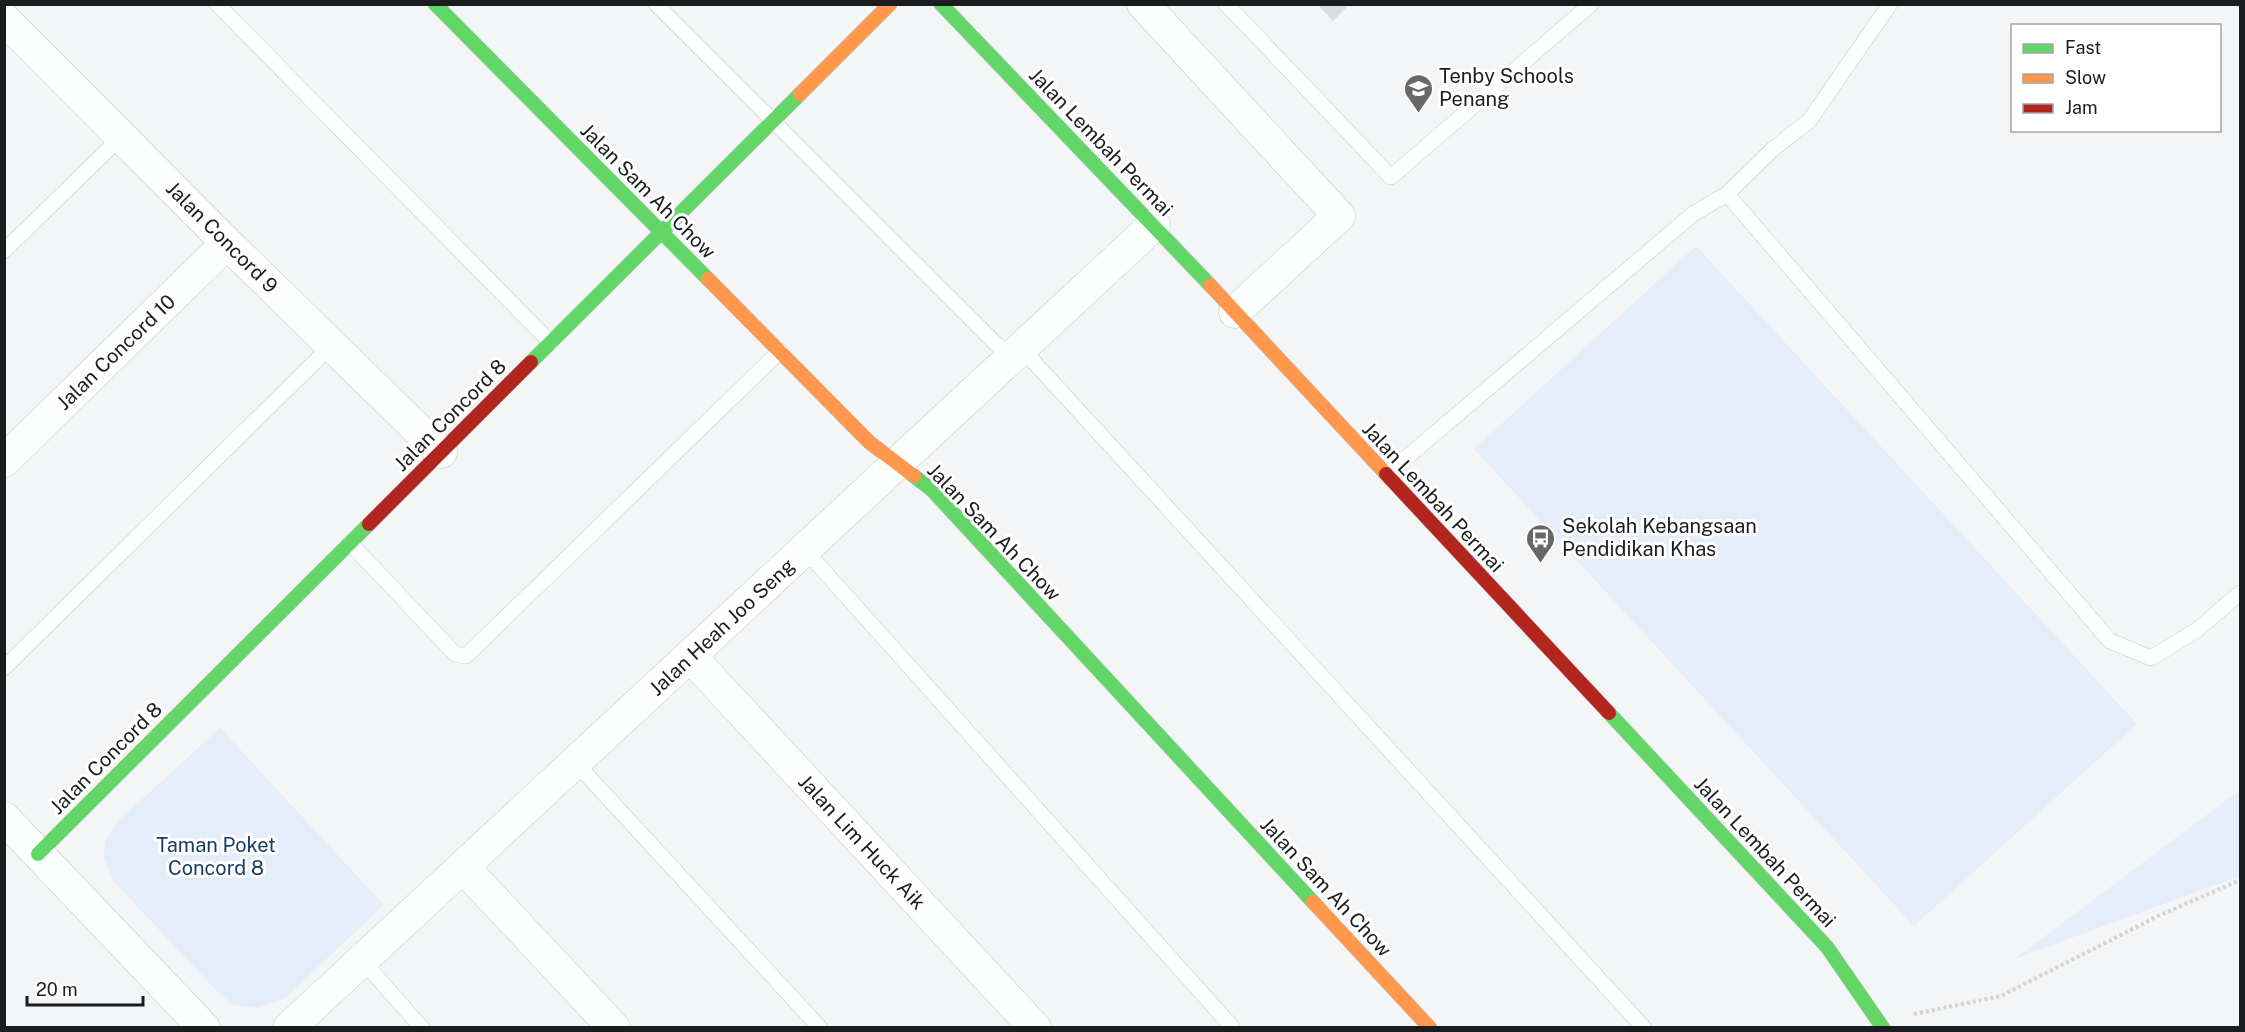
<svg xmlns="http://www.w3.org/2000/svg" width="2245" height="1032" viewBox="0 0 2245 1032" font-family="'Public Sans',sans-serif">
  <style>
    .green { fill: #e4edf9 }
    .building { fill: #dcdddf }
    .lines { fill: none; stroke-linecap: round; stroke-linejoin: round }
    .lane-casing { stroke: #c4c5c6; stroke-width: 16 }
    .street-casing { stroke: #c4c5c6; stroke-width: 33 }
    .fast-casing { stroke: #c4c5c6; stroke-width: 15 }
    .slow-casing { stroke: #c4c5c6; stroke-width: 15 }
    .jam-casing { stroke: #c4c5c6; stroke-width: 15 }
    .path { stroke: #d2d2d2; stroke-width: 4; stroke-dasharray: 3 3; stroke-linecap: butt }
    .lane { stroke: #fdfefe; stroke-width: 15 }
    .street { stroke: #fdfefe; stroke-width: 32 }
    .fast { stroke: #63d668; stroke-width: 14 }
    .slow { stroke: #ff974d; stroke-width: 14 }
    .jam { stroke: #b3261e; stroke-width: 14 }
    .labels { text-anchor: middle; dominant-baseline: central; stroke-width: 6; stroke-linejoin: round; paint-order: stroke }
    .poi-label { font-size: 20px; fill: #1b1c1d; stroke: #fff; text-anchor: start }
    .street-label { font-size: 20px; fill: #1b1c1d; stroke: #fff }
    .park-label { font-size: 20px; fill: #163d68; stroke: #fff }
  </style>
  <rect width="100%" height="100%" fill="#f3f5f7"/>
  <path class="green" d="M1696,246L2137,724L1914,926L1474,449Z
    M220,728L384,905L285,998L258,1008L234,1005L215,989L115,883L104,859L105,842L117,822Z
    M2240,790V876L2016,958Z"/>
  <path class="building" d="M1317,4H1350L1333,21Z"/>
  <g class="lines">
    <defs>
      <path id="lane" d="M217,4L551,343
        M656,4L1011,359
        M1226,4L1391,177L1591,4
        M1727,194L2110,641L2151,658L2197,630L2240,593
        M4,251L121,137
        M1022,349L1644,1028
        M1386,475L1693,214L1727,194L1773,149L1809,121L1890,4
        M350,543L455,654L466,656L780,351
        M805,550L1233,1028
        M4,668L332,345
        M575,762L820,1028
        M362,960L422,1028"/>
      <path id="street" d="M1143,4L1339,216L1235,312
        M4,19L227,243L441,452
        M4,461L227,243
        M690,656L1035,1028
        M4,818L204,1028
        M463,867L614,1028
        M289,1028L1154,225"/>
      <path id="fast" d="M435,4L708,279
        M941,4L1210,285
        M531,362L800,94
        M914,476L932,490L1313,902
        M1609,713L1827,947L1883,1028
        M38,854L369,524"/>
      <path id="slow" d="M800,94L890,4
        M708,279L869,442L914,476
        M1210,285L1386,474
        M1313,902L1430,1028"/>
      <path id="jam" d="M1386,474L1609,713
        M369,524L531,362"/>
    </defs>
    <use href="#lane" class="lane-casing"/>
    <use href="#street" class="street-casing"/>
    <use href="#fast" class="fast-casing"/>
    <use href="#slow" class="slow-casing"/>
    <use href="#jam" class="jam-casing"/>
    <path class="path" d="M1914,1014L2001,996L2158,916L2240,880"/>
    <use href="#lane" class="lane"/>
    <use href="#street" class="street"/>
    <use href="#fast" class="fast"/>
    <use href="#slow" class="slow"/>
    <use href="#jam" class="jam"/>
  </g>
  <defs>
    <symbol id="school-pin" viewBox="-11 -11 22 30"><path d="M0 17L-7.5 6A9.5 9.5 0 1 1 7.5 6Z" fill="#676869" stroke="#fff"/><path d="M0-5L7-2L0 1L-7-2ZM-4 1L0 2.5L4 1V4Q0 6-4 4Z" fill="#fff"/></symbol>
    <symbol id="bus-pin" viewBox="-11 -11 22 30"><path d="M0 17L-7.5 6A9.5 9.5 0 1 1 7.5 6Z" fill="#676869" stroke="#fff"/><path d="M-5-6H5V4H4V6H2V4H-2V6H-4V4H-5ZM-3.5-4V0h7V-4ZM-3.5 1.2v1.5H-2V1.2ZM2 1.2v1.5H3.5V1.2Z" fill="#fff"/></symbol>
  </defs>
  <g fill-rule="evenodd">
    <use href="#school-pin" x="1402" y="72" width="33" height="45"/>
    <use href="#bus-pin" x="1524" y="522" width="33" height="45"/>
  </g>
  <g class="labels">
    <g class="poi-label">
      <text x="1439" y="76">Tenby Schools<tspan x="1439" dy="23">Penang</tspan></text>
      <text x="1562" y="526">Sekolah Kebangsaan<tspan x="1562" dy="23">Pendidikan Khas</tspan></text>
    </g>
    <g class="street-label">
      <text transform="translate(1101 142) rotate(46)">Jalan Lembah Permai</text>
      <text transform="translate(648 191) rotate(45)">Jalan Sam Ah Chow</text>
      <text transform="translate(222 237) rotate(45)">Jalan Concord 9</text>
      <text transform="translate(116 352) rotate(-44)">Jalan Concord 10</text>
      <text transform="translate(450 415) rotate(-45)">Jalan Concord 8</text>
      <text transform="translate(1433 497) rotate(47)">Jalan Lembah Permai</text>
      <text transform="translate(994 532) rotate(46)">Jalan Sam Ah Chow</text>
      <text transform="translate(722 627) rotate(-43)">Jalan Heah Joo Seng</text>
      <text transform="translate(106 758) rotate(-45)">Jalan Concord 8</text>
      <text transform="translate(862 842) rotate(47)">Jalan Lim Huck Aik</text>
      <text transform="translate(1765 852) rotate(47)">Jalan Lembah Permai</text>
      <text transform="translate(1326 887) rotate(47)">Jalan Sam Ah Chow</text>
    </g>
    <g class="park-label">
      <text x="216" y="845">Taman Poket<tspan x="216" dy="23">Concord 8</tspan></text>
    </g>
  </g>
  <rect width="2245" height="1032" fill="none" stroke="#1b1c1d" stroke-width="12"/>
  <rect x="2011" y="24" width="210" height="108" fill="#ffffff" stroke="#a4a4a5" stroke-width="1.5"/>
  <rect x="2023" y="44" width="30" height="9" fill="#63d668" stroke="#a4a4a5" stroke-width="1.5"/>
  <text x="2065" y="54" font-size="18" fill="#1b1c1d">Fast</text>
  <rect x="2023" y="74" width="30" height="9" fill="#ff974d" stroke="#a4a4a5" stroke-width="1.5"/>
  <text x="2065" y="84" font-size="18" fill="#1b1c1d">Slow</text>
  <rect x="2023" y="104" width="30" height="9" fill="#b3261e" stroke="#a4a4a5" stroke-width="1.5"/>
  <text x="2065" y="114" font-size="18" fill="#1b1c1d">Jam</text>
  <path d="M27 996v9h116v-9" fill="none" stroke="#1b1c1d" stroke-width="3"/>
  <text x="36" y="996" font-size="18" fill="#1b1c1d" stroke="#ffffff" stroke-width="4.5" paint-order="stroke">20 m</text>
</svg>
